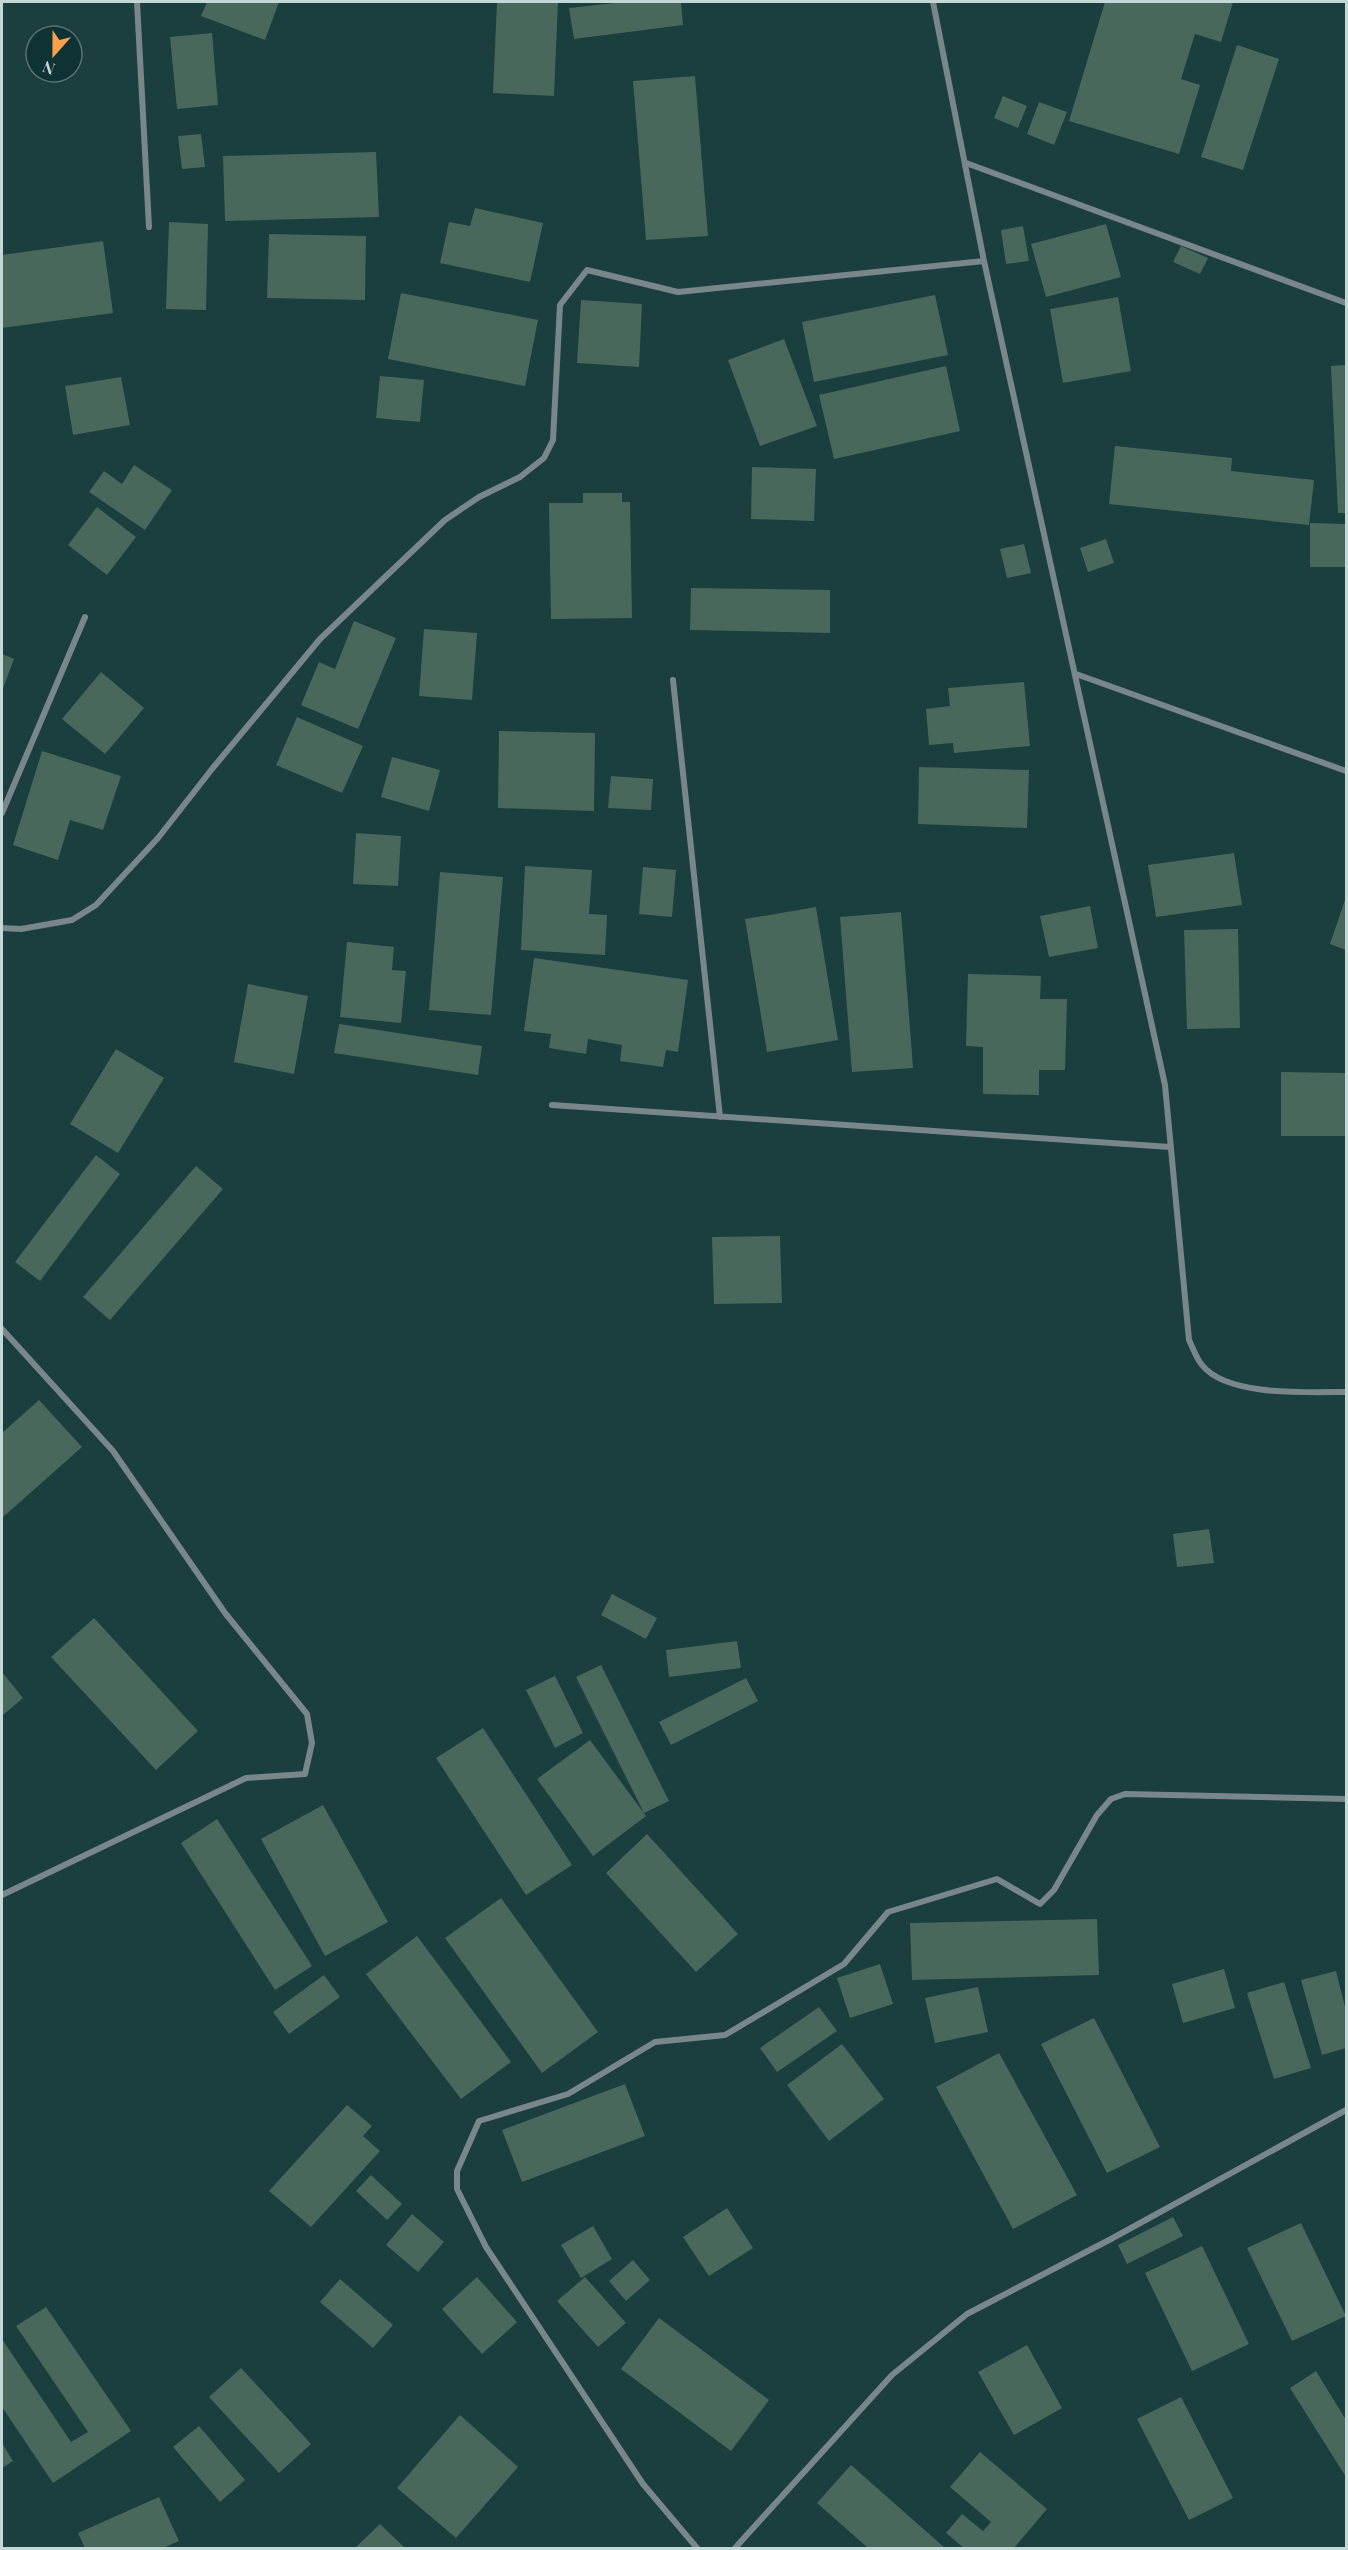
<svg xmlns="http://www.w3.org/2000/svg" width="1348" height="2550" viewBox="0 0 1348 2550" font-family="'Playfair Display',serif">
  <style>
    .building { fill: #49685c }
    .lines { fill: none; stroke-linecap: round; stroke-linejoin: round }
    .minor { stroke: #79878c; stroke-width: 6 }
  </style>
  <rect width="100%" height="100%" fill="#1b3e3e"/>
  <path class="building" d="M207,2H279L265,40L201,16Z
    M497,2H558L554,96L493,93Z
    M624,2H681L683,25L574,39L569,8Z
    M1105,2H1233L1221,42L1195,34L1181,79L1200,85L1179,154L1069,121Z
    M212,33L218,105L177,109L170,37Z
    M1237,45L1279,59L1243,170L1201,157Z
    M695,76L708,236L646,240L633,81Z
    M1003,96L1027,106L1018,128L994,118Z
    M1039,102L1067,112L1054,145L1027,134Z
    M201,134L205,167L182,169L178,136Z
    M376,152L379,217L225,221L223,156Z
    M475,208L543,223L530,282L440,263L449,222L470,226Z
    M169,222L208,224L206,310L166,309Z
    M1106,224L1121,277L1046,297L1031,244Z
    M1023,226L1029,261L1006,264L1001,230Z
    M269,234L366,236L365,300L267,298Z
    M103,241L113,313L2,328V255Z
    M1181,246L1208,258L1200,274L1173,262Z
    M401,293L538,320L525,386L388,359Z
    M935,295L948,355L814,382L802,322Z
    M1118,297L1131,371L1063,383L1050,309Z
    M581,300L642,304L639,367L577,363Z
    M784,339L817,426L760,446L728,360Z
    M1346,365V513H1338L1331,366Z
    M946,366L960,431L834,459L819,395Z
    M380,376L424,380L420,422L376,418Z
    M121,377L130,425L73,435L65,386Z
    M1115,446L1232,458L1231,471L1314,480L1309,525L1109,504Z
    M134,465L172,490L145,530L89,492L104,471L122,484Z
    M752,467L816,469L814,521L751,519Z
    M583,493H622V502H630L632,618L551,619L549,503H583Z
    M97,507L136,537L107,575L68,545Z
    M1310,523L1346,524V567H1310Z
    M1106,539L1114,563L1088,572L1080,548Z
    M1024,544L1031,573L1007,578L1000,549Z
    M691,588L830,590V633L690,630Z
    M354,621L396,638L358,729L301,705L319,662L335,669Z
    M424,629L477,633L472,700L419,696Z
    M2,654L14,659L2,691Z
    M101,672L144,708L105,754L62,719Z
    M1024,682L1030,746L954,753L953,743L929,745L926,709L950,706L948,688Z
    M297,717L363,746L342,793L276,765Z
    M499,731L595,733L594,811L498,808Z
    M42,751L121,776L103,830L70,820L58,860L13,845Z
    M392,757L440,770L429,811L381,797Z
    M919,767L1029,770L1027,828L918,824Z
    M611,776L653,779L651,810L608,808Z
    M356,833L401,836L398,886L353,884Z
    M1234,853L1242,905L1156,917L1148,865Z
    M525,866L592,870L589,914L607,915L605,955L521,950Z
    M643,867L676,870L672,917L639,914Z
    M440,872L503,877L491,1015L429,1010Z
    M1346,897V950L1330,944Z
    M1090,906L1098,948L1049,957L1040,916Z
    M816,907L838,1040L767,1052L745,919Z
    M901,912L913,1068L852,1072L840,917Z
    M1238,929L1240,1028L1187,1029L1184,930Z
    M347,942L394,947L392,970L406,971L401,1023L340,1017Z
    M534,958L688,980L678,1052L666,1050L663,1067L620,1061L622,1045L588,1039L586,1054L549,1048L551,1034L524,1031Z
    M968,974L1041,976L1040,999H1067L1065,1070H1039V1095L983,1094V1047L966,1046Z
    M248,984L308,996L294,1074L234,1062Z
    M339,1024L482,1046L478,1075L334,1053Z
    M116,1049L164,1078L118,1153L70,1124Z
    M1281,1072L1346,1073V1136H1281Z
    M96,1155L120,1174L40,1281L15,1262Z
    M196,1166L223,1189L110,1320L83,1297Z
    M780,1236L782,1303L714,1304L712,1237Z
    M39,1400L82,1447L2,1518V1433Z
    M1209,1529L1214,1563L1177,1567L1173,1534Z
    M612,1594L657,1618L646,1639L601,1615Z
    M94,1618L198,1731L156,1770L51,1657Z
    M737,1641L741,1668L669,1677L666,1650Z
    M601,1665L669,1801L644,1813L576,1677Z
    M2,1672L23,1698L2,1716Z
    M555,1676L583,1733L555,1748L526,1690Z
    M746,1678L758,1701L671,1745L659,1722Z
    M483,1728L572,1865L526,1895L436,1758Z
    M590,1740L646,1816L593,1856L537,1779Z
    M323,1805L388,1922L325,1956L261,1839Z
    M217,1819L312,1966L275,1990L181,1843Z
    M647,1834L738,1934L696,1972L606,1873Z
    M501,1898L598,2032L542,2073L445,1938Z
    M1097,1919L1099,1975L912,1980L910,1923Z
    M417,1936L511,2062L461,2099L366,1974Z
    M880,1964L893,2004L850,2018L837,1978Z
    M1224,1969L1235,2008L1183,2023L1172,1984Z
    M1336,1971L1346,2011V2048L1322,2055L1301,1980Z
    M324,1975L340,1997L289,2034L273,2012Z
    M1284,1982L1311,2068L1274,2079L1247,1993Z
    M978,1987L988,2032L935,2043L925,1998Z
    M819,2007L837,2031L777,2072L760,2048Z
    M1094,2018L1160,2147L1107,2173L1041,2044Z
    M842,2044L884,2099L829,2141L787,2085Z
    M999,2053L1077,2195L1013,2229L936,2087Z
    M625,2084L645,2136L522,2182L502,2130Z
    M347,2105L372,2126L363,2136L380,2151L311,2227L269,2191Z
    M371,2175L402,2204L387,2220L356,2191Z
    M727,2208L753,2248L709,2276L683,2237Z
    M412,2214L444,2242L418,2272L386,2245Z
    M1173,2217L1183,2236L1127,2264L1118,2245Z
    M1301,2223L1346,2316L1292,2341L1247,2248Z
    M593,2226L612,2259L581,2278L561,2245Z
    M1202,2246L1249,2344L1192,2371L1145,2273Z
    M633,2260L650,2280L626,2301L609,2281Z
    M477,2277L517,2322L482,2354L442,2309Z
    M585,2277L626,2323L598,2347L557,2301Z
    M340,2279L393,2325L373,2348L320,2302Z
    M46,2307L131,2431L53,2483L2,2407V2339L71,2442L88,2432L16,2326Z
    M659,2318L769,2400L731,2451L621,2369Z
    M1027,2345L1062,2408L1014,2435L978,2372Z
    M241,2368L311,2444L279,2473L209,2397Z
    M1316,2371L1346,2420V2477L1290,2388Z
    M1181,2397L1233,2498L1189,2520L1137,2419Z
    M460,2415L518,2467L456,2538L397,2488Z
    M199,2426L245,2480L220,2502L173,2447Z
    M2,2443L13,2461L2,2468Z
    M980,2452L1047,2509L1014,2548H964L946,2533L962,2514L983,2531L991,2522L950,2487Z
    M851,2465L945,2548H868L817,2503Z
    M159,2497L179,2541L163,2548H85L78,2533Z
    M380,2524L405,2548H355Z"/>
  <g class="lines">
    <path class="minor" d="M137,2L149,227
      M933,2L984,261L1165,1085L1189,1340C1193,1348 1196,1358 1202,1365C1227,1397 1310,1392 1346,1392
      M966,163L1346,303
      M1076,674L1346,771
      M673,680L720,1117
      M2,813L85,617
      M2,928L21,929L72,920L96,905L158,838L212,769L320,639L445,520L479,497L520,477L544,458L553,440L560,305L587,270L678,292L984,261
      M552,1105L1170,1147
      M2,1329L113,1451L225,1613L307,1714L312,1743L305,1774L246,1778L2,1895
      M697,2548L643,2484L486,2247L457,2189V2171L479,2121L568,2094L655,2042L725,2035L844,1964L888,1912L997,1879L1040,1904L1054,1890L1097,1815L1111,1799L1125,1794L1346,1799
      M735,2548L892,2375L967,2314L1111,2239L1346,2110"/>
  </g>
  <rect width="1348" height="2550" fill="none" stroke="#c4d7d7" stroke-width="6"/>
  <g transform="translate(54 54) rotate(201)"><circle r="28" fill="#0f3334" stroke="#577575" stroke-width="1.5"/>
  <path d="M0-4.5L10 22L0 15L-10 22Z" fill="#f8a14b"/>
  <text y="-9" font-size="16" font-weight="bold" text-anchor="middle" fill="#c4d7d7">N</text>
  </g>
</svg>
